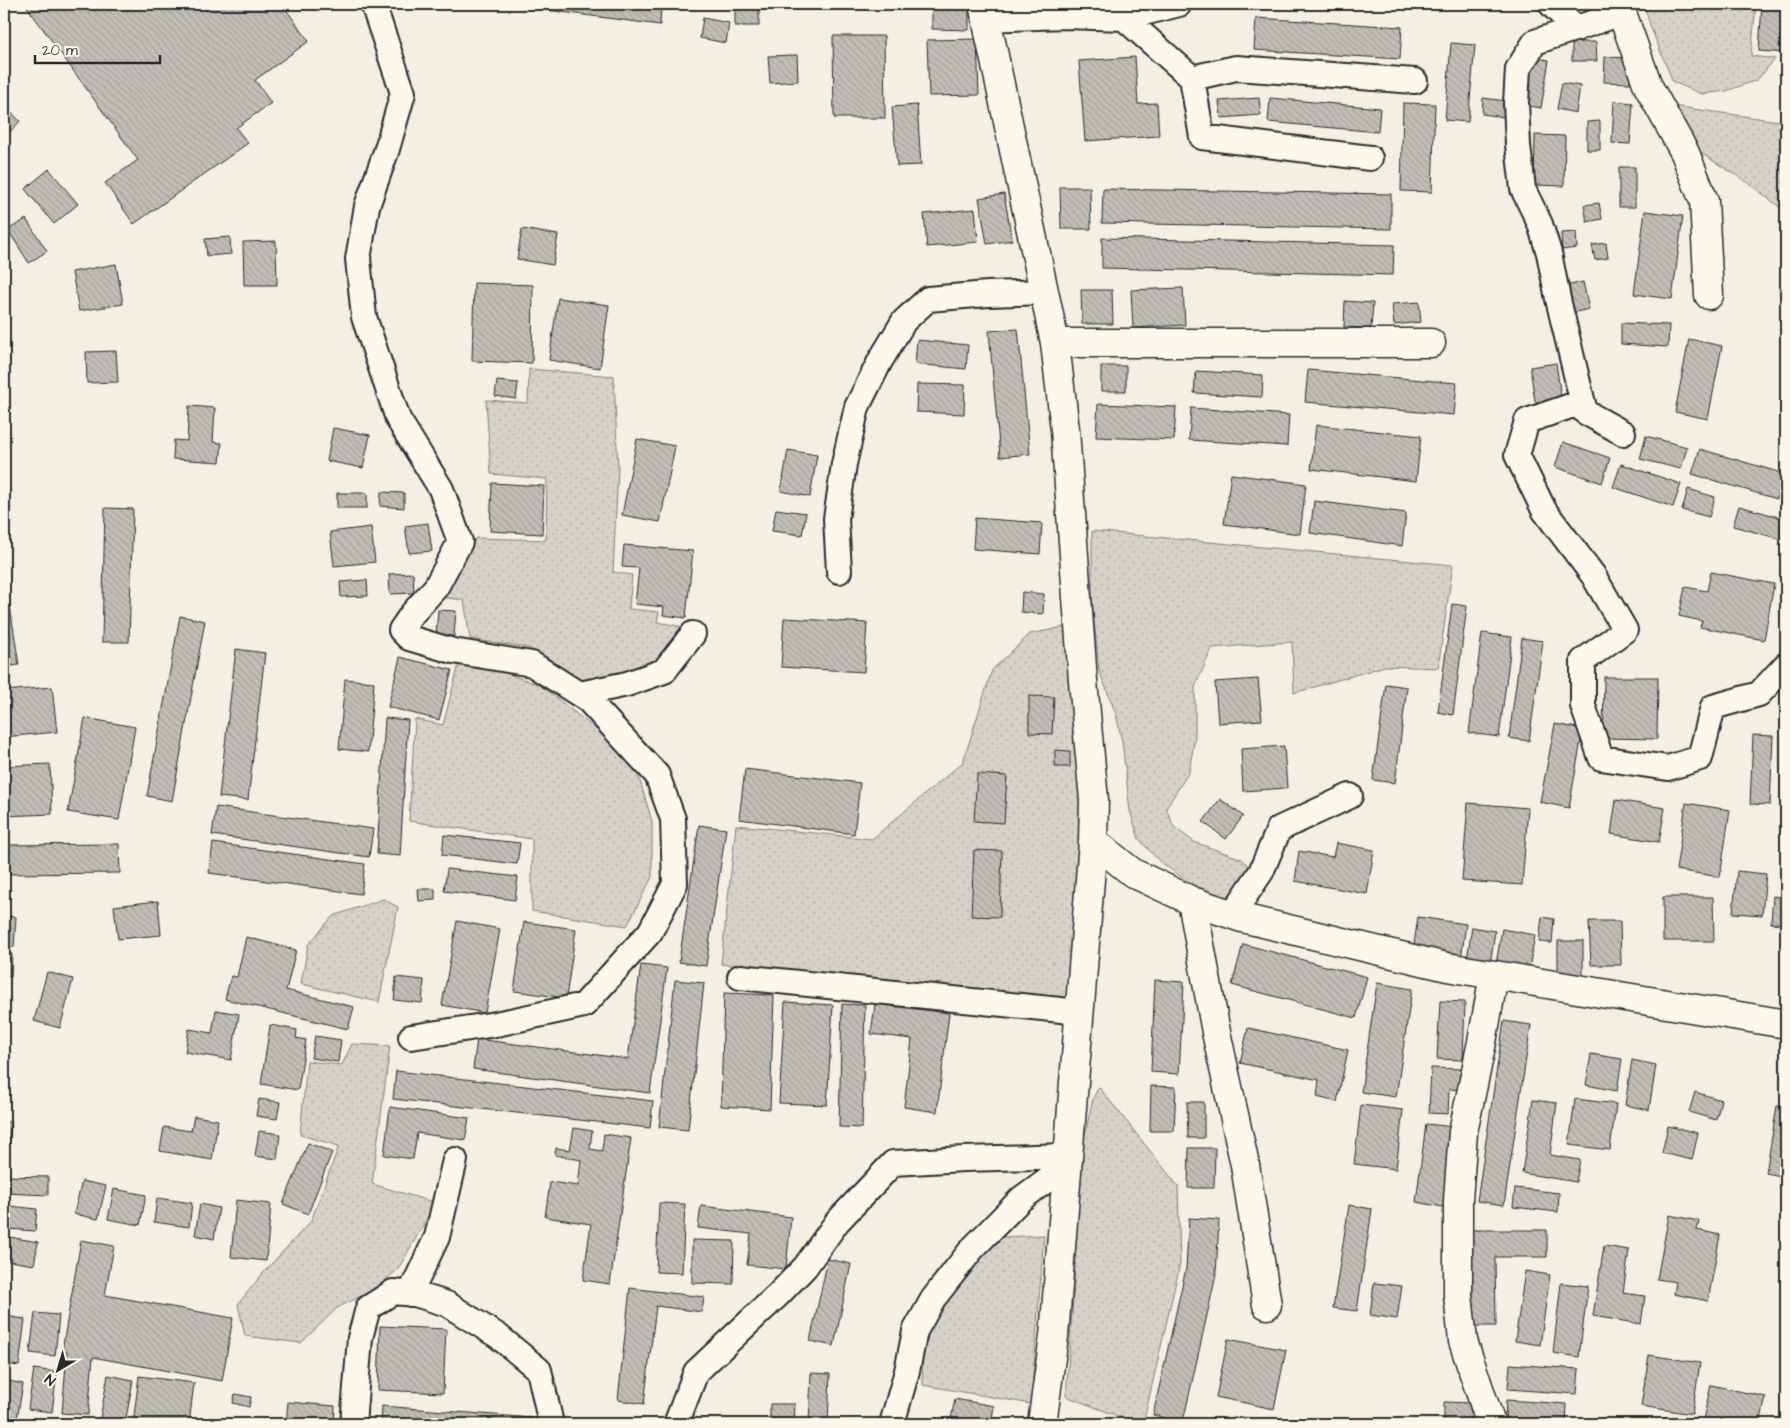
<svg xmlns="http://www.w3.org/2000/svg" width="1790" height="1428" viewBox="0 0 1790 1428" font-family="'Architects Daughter',sans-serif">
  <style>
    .grass { fill: url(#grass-dots); stroke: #807e7a }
    .building { fill: url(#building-back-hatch); stroke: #2b2b2b }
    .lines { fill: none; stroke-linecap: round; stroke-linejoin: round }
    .service-casing { stroke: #2b2b2b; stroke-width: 28 }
    .minor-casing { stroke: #2b2b2b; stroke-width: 31 }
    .service { stroke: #fbf7ec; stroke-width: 24 }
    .minor { stroke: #fbf7ec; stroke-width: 28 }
  </style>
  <defs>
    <pattern id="grass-dots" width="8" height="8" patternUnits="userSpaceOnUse" patternTransform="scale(1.25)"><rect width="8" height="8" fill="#d5d2c9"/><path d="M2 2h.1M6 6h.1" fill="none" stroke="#b7b4ad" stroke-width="1.8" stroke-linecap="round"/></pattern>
    <pattern id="building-back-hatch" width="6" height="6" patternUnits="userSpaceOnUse" patternTransform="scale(1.25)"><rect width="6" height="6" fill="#c0beb6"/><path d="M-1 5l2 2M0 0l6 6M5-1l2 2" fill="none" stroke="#a5a39d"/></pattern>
  </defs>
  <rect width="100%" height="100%" fill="#f3efe4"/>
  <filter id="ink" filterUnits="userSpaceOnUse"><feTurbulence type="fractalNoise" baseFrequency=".02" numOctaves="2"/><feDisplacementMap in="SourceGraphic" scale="10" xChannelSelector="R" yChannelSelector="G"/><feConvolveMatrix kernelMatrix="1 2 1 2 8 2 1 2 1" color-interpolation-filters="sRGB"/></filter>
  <g filter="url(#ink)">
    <path class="grass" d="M1644,4H1756L1751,56L1775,59L1757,80L1726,91L1702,94L1673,82L1651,28Z
      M1672,106L1786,122V212L1747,182L1696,150Z
      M529,369L614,376L618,470L613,572L632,575L629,609L659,612L657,622L684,627L657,662L623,674L580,682L529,648L470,639L464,600L439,597L476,538L546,540L547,479L491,474L486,400L528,403Z
      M1092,531L1453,565L1438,668L1385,666L1294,693L1292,642L1212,648L1195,687V736L1189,772L1166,808L1174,827L1194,842L1242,859L1251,869L1231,901L1191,884L1159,861L1139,839L1130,811L1122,741L1116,714L1099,670L1092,599Z
      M1065,627L1076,717L1084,824L1072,1004L721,964L736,825L872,839L963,762L992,670L1030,634Z
      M459,664L488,667L540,685L602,734L636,768L652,821V877L627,926L532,911V839L409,821L415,719L443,725Z
      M383,899L398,907L379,1002L301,984L308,945L333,916Z
      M352,1044L390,1046L372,1184L436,1203L398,1269L377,1288L337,1308L301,1343L245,1336L238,1304L265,1271L311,1221L339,1146L300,1135L307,1061L342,1065Z
      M1099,1087L1178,1186L1180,1264L1143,1424H1138L1066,1396L1074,1285L1079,1162L1093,1098Z
      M1044,1235L1031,1404L923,1385C923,1371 920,1353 924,1339C935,1298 973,1265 1003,1237Z"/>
    <path class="building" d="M25,4H282L309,41L255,80L271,103L236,128L248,143L134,224L105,183L138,160Z
      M501,4H651L661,5L660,25Z
      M700,4H725V7H700Z
      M735,4H759V26H735Z
      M862,4H895L862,6Z
      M1445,4H1495V6Z
      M1762,4H1786V53L1759,51Z
      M932,9H969V30L932,29Z
      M703,18L729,23L726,43L700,38Z
      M1256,18L1402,27L1400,59L1254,50Z
      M833,36H884L885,118H834Z
      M977,39L979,95L929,96L927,40Z
      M1572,42H1596L1597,61H1572Z
      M1451,43L1475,45L1468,122L1445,120Z
      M797,55L798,81L770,83L768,56Z
      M1135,57L1138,104L1157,103L1159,136L1085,141L1079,61Z
      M1532,57L1549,60L1541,108L1524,105Z
      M1605,57L1630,58V83L1604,82Z
      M1562,83L1580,86L1576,113L1557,109Z
      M1259,98L1261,115L1221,118L1219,101Z
      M1270,98L1380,108L1378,132L1268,122Z
      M1483,98L1506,101L1504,117L1482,114Z
      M1614,101L1633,103L1630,144L1612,143Z
      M1403,103L1435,104L1432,192L1401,191Z
      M917,105L921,165L897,166L892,107Z
      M4,106L20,121L4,138Z
      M1600,121V150H1587V122Z
      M1535,135L1565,136L1564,186L1534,185Z
      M1619,167H1635V207H1619Z
      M49,169L78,204L54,224L25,189Z
      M1060,187H1090L1091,229H1061Z
      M1103,189L1391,194V229L1102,223Z
      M1004,194L1012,240L987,244L979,198Z
      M1599,203L1602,219L1587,222L1584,205Z
      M975,209L978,242L927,247L924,214Z
      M1645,211L1683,216L1672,299L1634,294Z
      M26,219L47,251L29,263L8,230Z
      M522,229L558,235L553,265L517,259Z
      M1576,232L1577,248L1562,250L1561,233Z
      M230,237L231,254L207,256L205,239Z
      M1102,238L1394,245L1393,275L1102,268Z
      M276,241L277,285H244L243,242Z
      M1606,243L1608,258L1595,260L1592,245Z
      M116,264L123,304L79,311L72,272Z
      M1583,282L1589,309L1572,313L1566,286Z
      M474,283L533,285L532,363L472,361Z
      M1183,288L1185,325L1133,328L1131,290Z
      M1081,290H1112L1113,324H1082Z
      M558,298L609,305L600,368L549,360Z
      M1345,301L1373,303L1371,328L1344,327Z
      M1419,302L1421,322L1394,325L1392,304Z
      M1621,323L1669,325L1668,347L1621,344Z
      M1018,329L1030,454L1000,457L989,331Z
      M1689,339L1722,346L1708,419L1675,412Z
      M917,340L968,345L966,369L915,364Z
      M116,351L118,382L87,383L86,352Z
      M1556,363L1561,398L1535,402L1530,367Z
      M1101,366H1126V391H1101Z
      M1308,370L1457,383L1454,415L1305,402Z
      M1196,371L1263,375L1262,397L1194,393Z
      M497,381L518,383L516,399L495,396Z
      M917,384L965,385L964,414L916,412Z
      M1098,404L1176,407L1174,440L1096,437Z
      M189,406L215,408L213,442L222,443L220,462L173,459L174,440L187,441Z
      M1191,408L1289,415L1287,446L1189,440Z
      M1316,425L1421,436L1416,481L1311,469Z
      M333,428L370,435L363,468L327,461Z
      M1646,436L1687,447L1681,469L1640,459Z
      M637,439L675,446L660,522L622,515Z
      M1563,442L1610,458L1602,483L1555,467Z
      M1700,449L1785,474L1777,499L1692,474Z
      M788,450L817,455L810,497L781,491Z
      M1621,464L1681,484L1673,507L1613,487Z
      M1231,474L1306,484L1300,534L1224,524Z
      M492,483L544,486L542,534L490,531Z
      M1688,489L1715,497L1709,517L1682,510Z
      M381,492L404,493V508L380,506Z
      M337,493H367V508H337Z
      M1314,501L1406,513L1402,546L1310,533Z
      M1739,506L1786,519L1780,539L1733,526Z
      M105,508L133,509L129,642H102Z
      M776,509L806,513L802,535L772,531Z
      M975,518L1042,523L1040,554L973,549Z
      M428,523L432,551L409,553L405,526Z
      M371,527L375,562L334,566L330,532Z
      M624,545L693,551L686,618L663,615L664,607L635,604L639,568L622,567Z
      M1711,572L1774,584L1764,640L1700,627L1702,621L1679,616L1685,587L1707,591Z
      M413,573L414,593L390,594L389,574Z
      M367,580L368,596L341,597L340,582Z
      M1022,592L1044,594L1043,614L1021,612Z
      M9,600L19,665L4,667V601Z
      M1452,604L1467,606L1453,715L1438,712Z
      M438,610L456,611L454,636L436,635Z
      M180,616L205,621L172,801L147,796Z
      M784,618L867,623L864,672L781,667Z
      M1482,633L1512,637L1499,737L1469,733Z
      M1522,638L1543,641L1529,741L1509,738Z
      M236,649L265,653L248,800L219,797Z
      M400,657L452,670L439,720L388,707Z
      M1604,677H1658L1657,739L1603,738Z
      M345,679L374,682L368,752L339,749Z
      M1258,679L1262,720L1218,723L1215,682Z
      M1386,684L1407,687L1395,783L1373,780Z
      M52,687L57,732L4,737V691Z
      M1029,696L1054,697L1052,734L1029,733Z
      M85,718L135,727L119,820L68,812Z
      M385,718L408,720L400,856L377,854Z
      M1555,724L1583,729L1569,808L1540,802Z
      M1753,735L1773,736L1770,805L1750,804Z
      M1284,746L1287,788L1243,791L1241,749Z
      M1055,750L1070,751V767H1055Z
      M50,764L52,814L4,816V766Z
      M745,769L860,783L854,834L739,819Z
      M977,774L1007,776L1004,823L974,821Z
      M1220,799L1243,816L1226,839L1203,822Z
      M1616,800L1665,808L1659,842L1611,834Z
      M1468,803L1528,808L1522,885L1462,881Z
      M1686,803L1730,810L1720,877L1676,870Z
      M216,807L373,829L369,857L212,835Z
      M699,825L726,829L706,966L679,962Z
      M444,835L520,843L517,864L442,855Z
      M213,843L365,864L361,894L209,873Z
      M1336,843L1374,850L1367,894L1295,881L1299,851L1333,857Z
      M119,844L120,873L4,874V845Z
      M974,850L1002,851L1000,917L971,916Z
      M447,869L518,877L515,900L444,891Z
      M1737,871L1766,874L1762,915L1733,913Z
      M418,889H435V900L419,901Z
      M1773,896L1786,898V924L1771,923Z
      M1663,897H1713L1714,941H1663Z
      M158,901L161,935L118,939L114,906Z
      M4,916L16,917L14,947H4Z
      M1418,917L1466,924L1461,959L1413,951Z
      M1542,917L1554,919L1552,943L1539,942Z
      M457,921L500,929L485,1013L442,1005Z
      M1589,921H1620L1621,965H1591Z
      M524,922L576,929L566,998L514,991Z
      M1472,927L1495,931L1490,964L1467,960Z
      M1502,929L1535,935L1529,969L1496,964Z
      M246,937L296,950L286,990L354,1007L348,1029L225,999L231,976L237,977Z
      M1558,941H1583V978L1558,977Z
      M1243,944L1367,977L1356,1018L1232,985Z
      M4,954H12L11,977L4,976Z
      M641,965L667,968L650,1093L473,1069L477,1039L628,1059Z
      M47,972L73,979L60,1028L34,1021Z
      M396,977L424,980L422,1003L394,1000Z
      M675,980L704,983L688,1130L659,1127Z
      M1155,980L1184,982L1179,1074L1151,1072Z
      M1377,983L1412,989L1396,1097L1361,1092Z
      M724,993L774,995L770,1109L721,1106Z
      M1440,1001L1465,1002L1463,1060L1437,1059Z
      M785,1002L833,1005L827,1105L779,1103Z
      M842,1004L865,1005L862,1128L839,1127Z
      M875,1004L949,1013L937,1112L904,1107L912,1039L871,1034Z
      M216,1010L239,1014L231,1060L185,1052L189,1029L212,1033Z
      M1504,1021L1531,1025L1504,1205L1477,1201Z
      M270,1025L297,1030L296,1038L306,1040L298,1090L261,1084Z
      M1248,1028L1348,1050L1337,1102L1317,1097L1319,1080L1240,1063Z
      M315,1036L341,1040L338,1062L311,1058Z
      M1591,1054L1622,1059L1617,1091L1586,1085Z
      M1632,1060L1656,1065L1649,1110L1625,1105Z
      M1431,1068L1462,1069L1461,1090L1449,1089L1448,1114L1429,1113Z
      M396,1071L653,1101L650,1128L393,1099Z
      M1151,1086L1176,1087L1174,1131H1150Z
      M1695,1092L1721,1100L1716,1120L1689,1112Z
      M259,1099L280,1102L277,1119L256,1116Z
      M1575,1099L1616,1104L1610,1150L1569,1145Z
      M1533,1100L1557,1103L1550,1155L1580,1160L1576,1182L1522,1173Z
      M1187,1102H1204V1138H1188Z
      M1361,1105L1403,1110L1396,1169L1354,1164Z
      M1777,1106L1786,1107V1177L1766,1173Z
      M390,1107L469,1118L465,1140L417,1133L413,1159L384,1155Z
      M194,1116L218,1120L212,1160L160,1151L164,1127L191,1131Z
      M4,1122H11L6,1172H4Z
      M1426,1124L1454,1127L1443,1207L1416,1202Z
      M1668,1126L1698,1133L1692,1160L1662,1153Z
      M574,1128L592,1131L590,1149L602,1151L604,1134L631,1138L610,1284L583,1280L591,1224L545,1217L550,1182L578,1186L581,1160L555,1155L556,1148L570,1150Z
      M259,1131L280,1134L277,1159L255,1156Z
      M308,1143L332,1152L308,1214L283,1204Z
      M1189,1148H1215L1214,1188H1188Z
      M4,1176L48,1177V1195L4,1193Z
      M82,1181L106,1186L98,1219L74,1214Z
      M1515,1188L1559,1193L1558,1212L1513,1207Z
      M114,1189L146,1195L140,1225L108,1219Z
      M157,1198L192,1203L189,1227L154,1222Z
      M236,1200L271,1204L266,1261L231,1257Z
      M659,1203L685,1204L682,1273L656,1272Z
      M200,1204L219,1208L214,1239L195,1235Z
      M1349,1205L1372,1209L1357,1311L1333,1308Z
      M10,1206L37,1209L35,1231L8,1229Z
      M701,1206L791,1217L786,1269L747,1265L751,1234L698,1228Z
      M1669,1215L1699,1221L1697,1230L1720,1235L1708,1301L1674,1294L1676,1282L1657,1279Z
      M1189,1218L1219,1220L1216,1275L1183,1422L1153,1415L1186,1268Z
      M1472,1230H1547V1257H1495L1496,1326H1473Z
      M4,1236L38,1242L34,1265L4,1260Z
      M81,1240L114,1246L105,1295L233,1318L222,1381L93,1357L88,1415L62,1413L67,1352L62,1351Z
      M692,1240L734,1241L733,1284L692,1283Z
      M1604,1246L1629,1250L1623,1293L1645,1296L1641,1324L1593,1316Z
      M828,1259L851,1264L834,1346L810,1341Z
      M1525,1271L1550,1275L1540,1345L1515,1341Z
      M1374,1283L1402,1286L1397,1319L1370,1315Z
      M1561,1283L1588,1286L1579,1357L1553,1353Z
      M630,1288L704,1297L702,1312L656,1306L644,1404L618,1400Z
      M35,1313L59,1315L55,1356L30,1353Z
      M4,1316L25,1319L19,1366L4,1364Z
      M380,1326L446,1329L443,1393L378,1390Z
      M1228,1339L1286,1350L1274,1409L1216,1397Z
      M1649,1355L1700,1363L1692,1414L1641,1406Z
      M1510,1364L1579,1369L1577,1394L1508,1389Z
      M34,1369L57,1372L52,1412L28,1409Z
      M811,1373L830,1374L828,1424H809Z
      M108,1375L133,1380L125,1424H99Z
      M139,1376L194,1383L189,1424H133Z
      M4,1380L23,1384L16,1424H4Z
      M1711,1385L1766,1397L1760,1424H1702Z
      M235,1394L251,1397L249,1407L233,1403Z
      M955,1399L994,1406L991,1424H950Z
      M1506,1400L1567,1404L1566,1424H1505Z
      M288,1402L335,1406L334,1424H286Z
      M1444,1402L1471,1403V1424H1444Z
      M770,1404H795L794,1424H770Z
      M382,1406L532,1418V1424H381Z
      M691,1422L725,1424H691Z"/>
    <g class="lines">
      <defs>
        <path id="service" d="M373,4L403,93L387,149L367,206L358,259L364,317L398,419L441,489L460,542L436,587L412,614L401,630L409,638L453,651L532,664L588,700L657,775L673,819L675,884L650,932L584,1005L496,1024L411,1037
          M1551,4L1576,29
          M1622,13L1535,42L1518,69L1516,103L1518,145L1523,189L1540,224L1549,253L1558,299L1585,412L1623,433
          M1124,18L1179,4
          M986,19L1065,16L1124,18L1192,78L1202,137L1370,158
          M1192,78L1236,68L1415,81
          M1582,402L1527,421L1517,455L1544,510L1593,575L1625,630L1583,661V706L1601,758L1668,768L1700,758L1713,707L1759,694L1786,665
          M839,571L836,519L844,464L857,407L880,361L904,321L928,299L988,294L1045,292
          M580,694L627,684L664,671L693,634
          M1232,915L1261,872L1279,829L1350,796
          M740,977L1080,1012
          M410,1294L437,1237L455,1160
          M353,1424L360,1338L368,1308L393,1292L415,1294L447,1304L498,1336L539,1370L551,1424
          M676,1424L696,1372L778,1295L805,1267L837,1222L893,1163L964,1159L1068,1156
          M892,1424L907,1371L915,1331L933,1299L972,1249L1021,1199L1067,1165"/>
        <path id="minor" d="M983,4L1055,343L1065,430L1083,681L1094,800L1093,841L1054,1336L1042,1424
          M1622,4V13L1648,86L1685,153L1704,201L1709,295
          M1055,343H1431
          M1093,841L1133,873L1192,901L1242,918L1447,967L1786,1024
          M1192,901L1216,1032L1245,1165L1267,1305
          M1491,1424L1463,1341L1458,1295V1200L1463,1132L1482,1042L1494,975"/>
      </defs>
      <use href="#service" class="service-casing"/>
      <use href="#minor" class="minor-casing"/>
      <use href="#service" class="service"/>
      <use href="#minor" class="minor"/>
    </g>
  </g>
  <rect width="1790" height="1428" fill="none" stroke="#fbf7ec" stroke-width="20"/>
  <rect x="10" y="10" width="1770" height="1408" fill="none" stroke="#2b2b2b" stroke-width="2" filter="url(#ink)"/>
  <g transform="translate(58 1370) rotate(218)" stroke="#fbf7ec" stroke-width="4" paint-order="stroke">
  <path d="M0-4L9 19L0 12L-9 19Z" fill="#2b2b2b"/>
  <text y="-8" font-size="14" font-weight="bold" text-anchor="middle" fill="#2b2b2b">N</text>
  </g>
  <path d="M35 55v8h125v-8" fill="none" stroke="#2b2b2b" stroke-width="2.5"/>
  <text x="42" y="55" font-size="15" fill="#2b2b2b" stroke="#fbf7ec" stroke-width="4" paint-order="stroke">20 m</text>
</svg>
